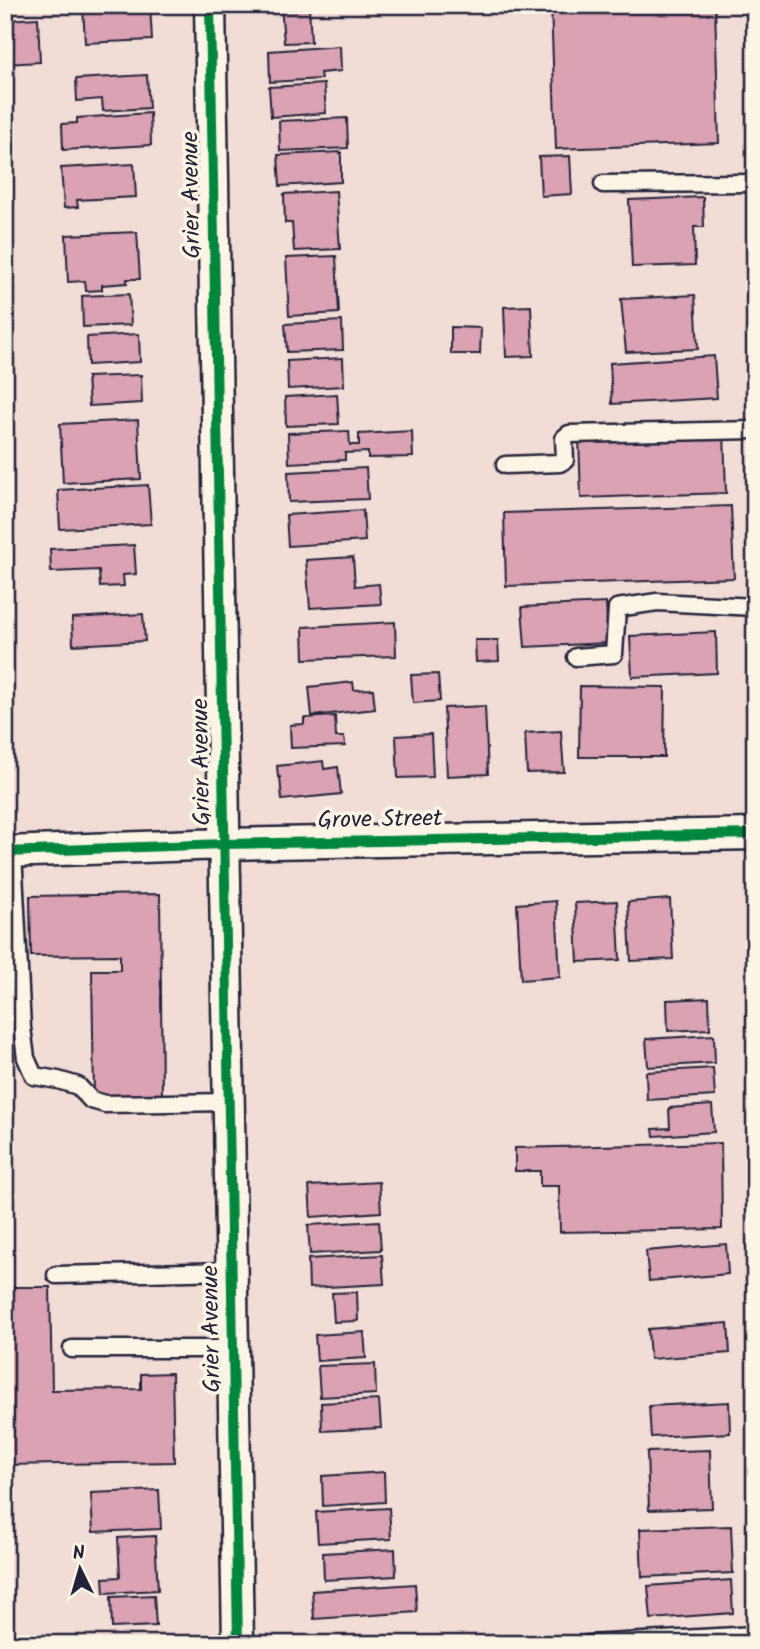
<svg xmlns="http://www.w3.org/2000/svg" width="760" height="1649" viewBox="0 0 760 1649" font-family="Kalam,sans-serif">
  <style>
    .building { fill: #daa2b3; stroke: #22223b; stroke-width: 2 }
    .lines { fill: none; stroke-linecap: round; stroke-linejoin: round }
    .lane-casing { stroke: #22223b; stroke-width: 21 }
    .street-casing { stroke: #22223b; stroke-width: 35 }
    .lane { stroke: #fcf5e5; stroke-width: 16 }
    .street { stroke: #fcf5e5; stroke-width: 30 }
    .cycleway-casing { stroke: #fcf5e5; stroke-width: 15 }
    .cycleway { stroke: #00873e; stroke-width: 10 }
    .labels { text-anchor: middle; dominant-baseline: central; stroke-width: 7; stroke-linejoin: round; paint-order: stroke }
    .street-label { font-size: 24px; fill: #22223b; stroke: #fcf5e5 }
  </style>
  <rect width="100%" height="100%" fill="#f2dcd6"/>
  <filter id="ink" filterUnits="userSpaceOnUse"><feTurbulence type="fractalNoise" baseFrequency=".0143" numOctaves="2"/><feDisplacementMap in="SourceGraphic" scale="14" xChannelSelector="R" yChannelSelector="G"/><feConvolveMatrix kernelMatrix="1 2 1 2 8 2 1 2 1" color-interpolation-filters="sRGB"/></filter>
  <g filter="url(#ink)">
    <path class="building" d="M98,5H150L152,40L85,43L83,6Z
      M281,5H309L311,42L284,43Z
      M551,5H715L719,143L556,149Z
      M38,18L40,62L5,64V20Z
      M340,46L341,71L320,73L321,79L270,82L269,51Z
      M147,75L149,108L103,111L102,99L77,101L76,79Z
      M324,84L326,113L271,117L269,87Z
      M150,113L151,145L63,150L62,124L77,123V118Z
      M347,118L348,148L280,151L279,121Z
      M341,152V182L280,186L278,155Z
      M570,156L572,194L541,196L539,157Z
      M134,164L136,197L77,200L78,207L64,208L61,168Z
      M336,191L340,249L294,251L292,223H285L284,194Z
      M703,197L704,227H694L695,265L632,267L629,200Z
      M137,232L140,279H127V283L102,285V290L86,291L85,281L68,282L66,235Z
      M336,256L339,313L289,316L286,258Z
      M129,294L131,325L83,327L82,296Z
      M695,295L698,349L626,352L621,299Z
      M531,306L533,356L506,357L504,307Z
      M342,321L343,350L287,352L285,324Z
      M451,327L481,328L480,354H451Z
      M139,334L140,362L88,365L87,337Z
      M714,356L717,398L612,404L610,363Z
      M343,358L344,386L288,389L287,361Z
      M141,375L142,403L89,406L87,377Z
      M337,394L339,424L286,426L285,397Z
      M138,420L141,479L63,483L60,424Z
      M349,431L350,445H359V434L412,431L413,457L368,458V452L345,453V460L289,463L288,433Z
      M724,432L726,493L581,498L579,437Z
      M366,468L368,499L289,502L288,472Z
      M148,485L151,524L60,529L58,490Z
      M731,506L734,578L506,586L504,513Z
      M363,510L365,541L288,546L286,515Z
      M134,545L136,574L123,575L124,586L100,587L99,570L51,572L50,549Z
      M353,557L355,586L379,584L381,604L310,608L306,560Z
      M606,603L608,643L525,647L522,607Z
      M143,614L145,641L73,645L72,618Z
      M395,622L396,656L304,659L303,627Z
      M716,632L717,673L632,677L630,636Z
      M475,640H498L499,661L476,662Z
      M438,674L440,701L413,703L411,675Z
      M353,682L354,690L373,689L375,709L312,716L309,687Z
      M580,686L665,687L664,757H579Z
      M485,706L488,774L447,776L444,708Z
      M335,716L336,737H344L345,746L291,748L290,725L304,724V718Z
      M561,731L564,772L527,773L525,733Z
      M431,734L433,777L398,778L396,736Z
      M323,761L324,769L338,767L341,794L282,800L280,777H278L277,766Z
      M160,894L162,1096L94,1097L92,970H120V955L31,956L30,896Z
      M670,899L673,959L631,961L628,902Z
      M556,901L560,977L521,980L517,904Z
      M617,901L620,960L578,962L575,903Z
      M709,998L710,1029L668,1031L667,1000Z
      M714,1035L715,1063L648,1067L646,1039Z
      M713,1068L715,1096L647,1100L646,1072Z
      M712,1105L714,1132L654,1136L653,1129L670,1128L669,1108Z
      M721,1143L722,1229L560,1232L559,1186H540V1171H515V1148Z
      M379,1182L381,1212L311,1217L309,1186Z
      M379,1221L381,1250L310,1254L308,1225Z
      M726,1244L728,1274L649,1281L646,1251Z
      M382,1255L384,1284L309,1288L308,1259Z
      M5,1287H50L52,1390L141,1389V1374L172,1373L174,1462L5,1465Z
      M357,1292L358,1321L334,1322L332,1293Z
      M728,1323L730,1353L650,1359L648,1329Z
      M364,1332L366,1358L317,1361L315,1335Z
      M375,1364L376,1394L320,1397L318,1366Z
      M379,1400L381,1428L322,1431L321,1403Z
      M729,1402L730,1433L651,1437L649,1406Z
      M710,1450L712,1508L649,1510L647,1452Z
      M384,1472L385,1502L323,1506L322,1476Z
      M159,1490L161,1529L93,1532L91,1493Z
      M389,1508L391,1539L318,1543L316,1512Z
      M731,1526L733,1573L642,1577L640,1529Z
      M155,1536L158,1590L104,1593L103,1578L120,1577L118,1538Z
      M395,1549L396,1576L324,1580L323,1553Z
      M731,1580L733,1613L651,1619L648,1586Z
      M415,1584L417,1612L314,1619L312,1591Z
      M154,1595L156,1626L112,1628L111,1597Z"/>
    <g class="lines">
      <defs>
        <path id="lane" d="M603,184L755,183
          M505,465L560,463L565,460L564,438L569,434L755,430
          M576,657L614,654L617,608L657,602L755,607
          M13,852L22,1028L26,1058L34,1076L58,1080L78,1086L91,1100L105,1104L229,1102
          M56,1275L232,1271
          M72,1349H233
          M588,1644L755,1635"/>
        <path id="street" d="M210,5L238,1644
          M5,852L224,844L755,834"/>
      </defs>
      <use href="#lane" class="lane-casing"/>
      <use href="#street" class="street-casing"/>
      <use href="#lane" class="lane"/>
      <use href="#street" class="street"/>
      <defs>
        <path id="cycleway" d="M210,5L238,1644
          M5,852L224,844L755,834"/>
      </defs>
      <use href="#cycleway" class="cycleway-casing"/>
      <use href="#cycleway" class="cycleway"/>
    </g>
  </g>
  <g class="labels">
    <g class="street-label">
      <text transform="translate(192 195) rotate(-91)">Grier Avenue</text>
      <text transform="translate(202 762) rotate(-91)">Grier Avenue</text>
      <text transform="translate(380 820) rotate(-1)">Grove Street</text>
      <text transform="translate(212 1329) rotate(-91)">Grier Avenue</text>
    </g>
  </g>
  <rect width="760" height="1649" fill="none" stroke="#fcf5e5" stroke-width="28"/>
  <rect x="14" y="14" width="732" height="1621" fill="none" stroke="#22223b" stroke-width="2.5" filter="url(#ink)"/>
  <g transform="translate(80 1569) rotate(355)" stroke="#fcf5e5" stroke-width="5" paint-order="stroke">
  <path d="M0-5L12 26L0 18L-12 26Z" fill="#22223b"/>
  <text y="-10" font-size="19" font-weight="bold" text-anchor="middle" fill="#22223b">N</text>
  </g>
</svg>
